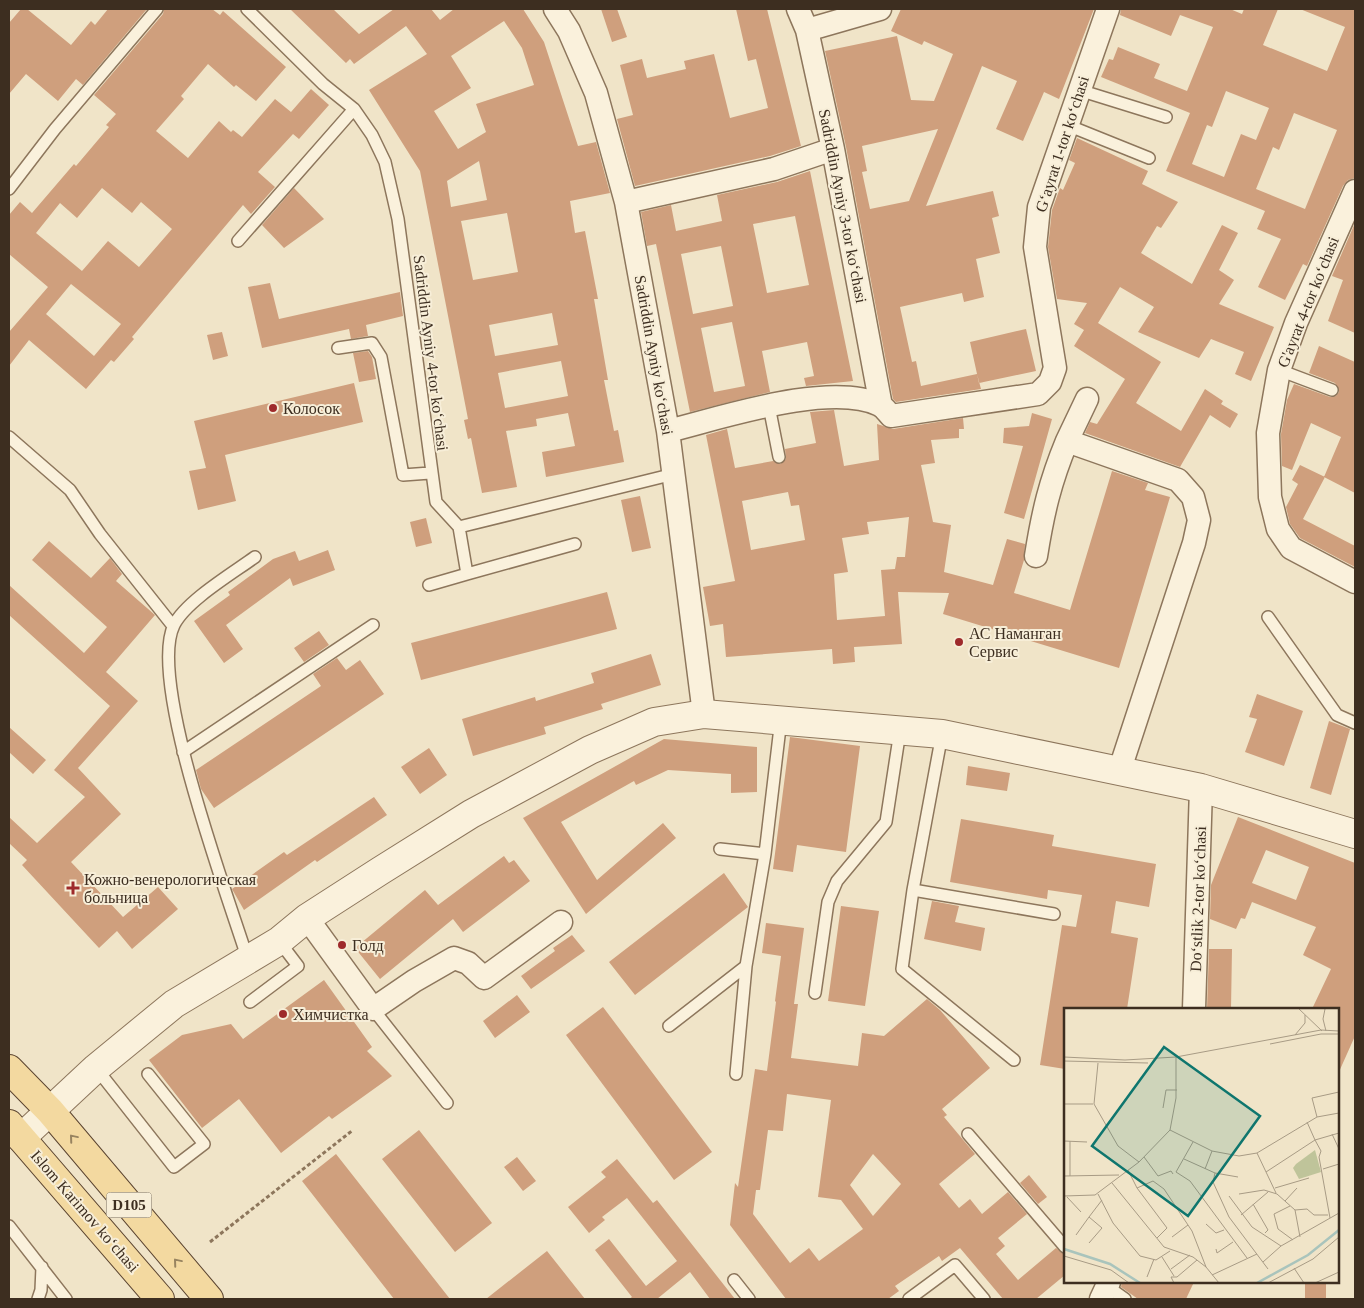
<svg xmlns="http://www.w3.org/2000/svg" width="1364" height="1308" viewBox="0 0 1364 1308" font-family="Georgia,serif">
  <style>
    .building { fill: #cf9f7d; fill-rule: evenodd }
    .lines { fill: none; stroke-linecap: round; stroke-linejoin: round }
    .service-casing { stroke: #8d765c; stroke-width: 14 }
    .minor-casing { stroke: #8d765c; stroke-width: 25 }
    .tertiary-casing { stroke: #8d765c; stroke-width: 30 }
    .primary-casing { stroke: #5b4430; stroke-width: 30 }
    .path { stroke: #8d765c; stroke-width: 3; stroke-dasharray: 4 2.5; stroke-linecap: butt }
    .service { stroke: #faf1dc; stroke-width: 11 }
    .minor { stroke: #faf1dc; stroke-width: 22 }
    .tertiary { stroke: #faf1dc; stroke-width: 28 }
    .primary { stroke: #f3d9a0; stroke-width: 28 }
    .oneway { stroke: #988460 }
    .poi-dot { fill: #9e2a2b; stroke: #f7eed8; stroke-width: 2 }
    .labels { text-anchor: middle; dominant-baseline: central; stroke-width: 4; stroke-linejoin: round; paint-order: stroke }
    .shield { fill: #f7eed8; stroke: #756857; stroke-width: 1 }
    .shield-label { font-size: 15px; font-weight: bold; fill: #3d2e20 }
    .street-label { font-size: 16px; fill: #3d2e20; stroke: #f7eed8 }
    .poi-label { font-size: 16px; fill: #3d2e20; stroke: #f7eed8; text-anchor: start }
    .inset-river { fill: none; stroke: #a9c4bc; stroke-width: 2.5 }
    .inset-road { fill: none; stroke: #a89b85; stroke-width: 1 }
    .view { fill: #0f766e; fill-opacity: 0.15; stroke: #0f766e; stroke-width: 2.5 }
    .inset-edge { fill: none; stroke: #3d2e20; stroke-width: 2.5 }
  </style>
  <rect width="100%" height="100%" fill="#f0e4c8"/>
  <path class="building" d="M21,9H27L71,45L91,21L95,25L108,9H147L83,85L76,79L58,101L26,74L9,94V23Z
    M164,9H212L220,15L223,11L286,67L256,101L236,85L234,87L208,64L181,96L184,99L156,131L188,158L219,121L231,132L233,130L242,137L275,99L291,112L311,89L329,105L299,139L293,134L258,172L275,187L251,214L243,205L132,337L134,339L114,362L111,360L86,389L29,340L9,366V332L48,287L9,254V215L20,202L32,213L74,164L76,166L109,127L106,125L116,114L94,95L163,14ZM102,188L132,213L141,202L172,229L139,267L108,241L82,271L36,233L60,203L77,218ZM71,284L121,324L94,356L46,314Z
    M290,9H333L359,34L394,9H431L440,20L454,9H523L544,42L578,146L596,142L610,193L570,201L575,233L585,231L598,299H594L608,380H604L614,431L618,430L624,462L546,477L542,452L575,446L568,413L536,419L537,426L506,431L517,487L482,493L471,438L468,439L464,420L468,419L420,171L369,90L427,54L406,26L354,64L350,59L346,63ZM504,21L522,48L534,85L476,104L486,132L458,149L434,111L471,88L451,56ZM479,161L487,200L451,207L447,181ZM507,213L518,272L473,280L461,221ZM552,313L558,345L495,356L489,325ZM561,361L568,396L505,408L498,373Z
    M601,9H617L627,37L612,42Z
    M736,9H767L801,146L770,156L635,186L617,119L633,115L620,65L642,59L647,78L686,69L684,61L714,54L730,118L768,108L756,59L748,61Z
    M901,9H1094L1059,99L1044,92L1023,141L996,129L1017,81L982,66L926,206L993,191L999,216L992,218L1000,253L976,259L984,297L964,302L962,293L900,307L912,362L916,361L921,386L977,374L981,389L896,402L893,399L846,147L825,51L897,36L911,100L934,101L953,54L924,41L922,45L891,31ZM938,129L909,201L870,209L862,172L867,171L862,146Z
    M1121,9H1230L1242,14L1244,9H1278L1263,45L1327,71L1345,27L1300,9H1355V178L1348,180L1343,186L1307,266L1303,264L1285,300L1258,287L1281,239L1257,229L1265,211L1166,171L1190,113L1101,77L1109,59L1113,60L1118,47L1160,64L1154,78L1187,91L1213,27L1180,15L1171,36L1120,15ZM1226,91L1269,108L1256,140L1241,134L1224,177L1192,164L1207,125L1212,127ZM1294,113L1337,130L1305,209L1256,189L1273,147L1279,150Z
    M1077,138L1148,171L1142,184L1178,202L1161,228L1157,226L1141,253L1192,284L1222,225L1238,233L1219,270L1234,280L1219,304L1274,327L1251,381L1235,374L1244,352L1211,339L1199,358L1138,332L1154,307L1120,287L1098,323L1161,362L1136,403L1181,431L1205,389L1223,401L1221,404L1238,414L1230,428L1210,415L1180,467L1085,433L1090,422L1097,424L1125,379L1074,346L1084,330L1074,324L1087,303L1057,299L1048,247L1052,210L1060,188L1063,190L1075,163L1069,160Z
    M810,171L853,381L806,386L804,378L814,376L807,342L762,351L770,392L690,412L656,244L647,246L641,212L671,205L676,231L722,221L717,195L777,182ZM795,216L809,285L767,293L753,224ZM721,246L733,306L693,314L681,254ZM732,322L745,386L714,392L701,328Z
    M294,188L324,219L284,248L262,225Z
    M1355,223V333L1328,321L1343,280L1332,276Z
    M270,283L279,319L400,292L403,316L366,325L368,336L351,339L349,329L262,348L248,287Z
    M1026,329L1036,371L979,383L970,342Z
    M222,332L228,356L213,360L207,335Z
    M1319,346L1355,362V493L1324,477L1341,437L1311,423L1292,470L1282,466L1281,434L1287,400L1294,384L1330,397L1336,396L1339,392L1335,383L1309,373Z
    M368,351L372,357L376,379L359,382L353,353Z
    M354,383L363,422L225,455L236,501L198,510L189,471L206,468L194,421Z
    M834,410L844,466L879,460L877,424L893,429L963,418L964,429H959V438L931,440L935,463L921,465L933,522L951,525L944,572L993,585L1007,539L1025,544L1024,560L1014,593L1070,610L1112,471L1148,483L1145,490L1170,497L1119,668L943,614L949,593L898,592L902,644L854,647L855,662L833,664L832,649L726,657L723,624L710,626L703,587L735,581L706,435L727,429L735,468L773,461L780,464L786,459L785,449L816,443L810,412ZM788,492L791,506L799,505L805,540L751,550L742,501ZM909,517L905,557H897L895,569L881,570L885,616L837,620L834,574L848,572L842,538L869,534L867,522Z
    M1032,413L1052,419L1024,519L1004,513L1023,446L1003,443L1004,428L1029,426Z
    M1300,465L1325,477L1303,519L1355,546V567L1300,538L1290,524L1286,507L1298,484L1292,480Z
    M640,496L651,548L632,552L621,500Z
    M426,518L432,543L416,547L410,522Z
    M49,541L91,578L110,558L122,574L116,581L155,615L106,672L138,701L78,768L121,814L71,862L123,917L158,887L178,909L132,949L117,931L99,948L22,865L27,860L9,843V817L37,843L85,797L54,770L110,706L9,615V585L84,653L107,627L32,560Z
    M328,550L335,570L293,586L290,578L226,625L243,649L224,663L194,621L230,595L228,592L273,559L295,551L299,561Z
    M607,592L617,629L421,680L411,643Z
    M319,631L329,645L304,662L294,648Z
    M651,654L661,685L601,704L603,709L544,727L546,734L473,756L462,719L535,697L536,701L594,683L591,673Z
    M337,658L346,670L360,660L384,694L214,808L201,789L196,770L321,686L313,674Z
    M1257,694L1303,711L1284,766L1245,752L1257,719L1249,717Z
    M1329,721L1350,729L1331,795L1310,788Z
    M9,727L46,760L33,774L9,752Z
    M790,737L860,746L846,852L797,845L793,872L773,869Z
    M664,739L757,747V792L731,793V774L668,770L636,785L634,781L561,822L597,880L663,823L676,838L586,914L523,818Z
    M429,748L447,775L420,794L401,767Z
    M968,766L1010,773L1007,791L966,785Z
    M374,797L387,815L317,862L315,860L244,910L232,889L284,852L287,855Z
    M1238,817L1355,863V1036L1338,1074V1009H1312L1331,969L1303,955L1316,927L1252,902L1245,919L1241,918L1236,929L1210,919L1211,885ZM1266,850L1309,867L1296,900L1252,883Z
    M961,819L1054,835L1052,846L1156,864L1149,907L1116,901L1111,933L1138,938L1127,1009H1065V1069L1040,1065L1062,925L1076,927L1082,895L1048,890L1047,899L950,882Z
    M504,856L509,863L514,860L530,881L463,932L453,919L380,979L355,948L425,890L438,905Z
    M724,873L748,907L635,995L609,962Z
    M932,901L959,906L955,922L985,928L981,951L924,939Z
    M841,906L879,911L865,1006L828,1001Z
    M766,923L804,928L794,1004H798L791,1058L858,1066L862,1033L884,1036L927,999L940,1010L990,1068L942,1109L947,1115L944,1117L975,1154L939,1184L959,1208L970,1199L982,1214L1008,1192L1027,1214L998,1238L1005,1246L996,1254L1018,1280L1056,1248L1065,1254V1275L1036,1299H1003L960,1248L942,1261L939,1256L895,1286L899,1291L888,1299H786L730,1225L735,1183L738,1187L755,1069L767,1071L776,1002L775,1001L781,956L762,953ZM787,1094L831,1100L818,1197L841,1200L863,1229L819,1261L809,1248L790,1263L753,1214L756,1190H760L768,1130L783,1131ZM873,1154L901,1184L873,1216L850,1185Z
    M572,935L585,951L531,989L521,976L555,951L553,948Z
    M1209,949H1232L1231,1009H1207Z
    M324,980L372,1047L367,1051L392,1076L332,1119L329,1116L281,1153L239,1099L202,1128L149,1060L182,1035L231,1024L243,1039Z
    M517,995L530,1012L495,1038L483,1021Z
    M603,1007L712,1152L674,1180L566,1035Z
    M419,1130L492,1223L455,1252L382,1159Z
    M336,1154L450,1299H394L302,1181Z
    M517,1157L536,1181L523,1191L504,1167Z
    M617,1159L653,1203L657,1200L735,1299H710L690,1272L657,1299H629L632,1297L595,1250L609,1239L646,1286L677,1261L627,1198L602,1217L605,1220L589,1233L568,1207L606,1177L601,1172Z
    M1029,1175L1047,1197L1038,1204L1020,1183Z
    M547,1251L585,1299H486Z
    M1122,1282H1194L1186,1299H1138L1121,1287Z
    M1305,1282H1326V1299H1305Z"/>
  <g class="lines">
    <defs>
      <path id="service" d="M247,9L323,84L354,109L372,135L385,162L398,219L436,502L459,527L674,474
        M1079,90L1166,117
        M1067,125L1149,158
        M9,189L55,129L157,9
        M238,241L354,109
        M338,348L372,343L381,357L403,475L430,473
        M1279,370L1332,390
        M769,406L779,457
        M9,437L70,490L100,534L173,626
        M459,527L467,574L575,544
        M429,585L467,574
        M1268,617L1337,715L1355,723
        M942,734L913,890L902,969L1014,1060
        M183,752L373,625
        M720,849L765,854
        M913,890L1054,914
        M248,960C228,896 147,680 174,625C186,601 233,573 255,557
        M815,993L828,902L837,881L886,822L900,731
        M250,1002L298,966L279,941
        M373,1009L447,1103
        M669,1026L746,966
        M96,1068L174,1167L204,1144L148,1074
        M736,1074L746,966L765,854L781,719
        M968,1134L1065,1247
        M9,1226L66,1299
        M734,1280L749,1299
        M1104,1284L1125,1299
        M38,1299L41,1290L42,1267
        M909,1299L955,1265L984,1299"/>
      <path id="minor" d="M555,9L569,31L596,93L626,202L668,431L704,714
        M798,9L807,30L833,149L881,406
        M807,30L880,9
        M1355,191L1296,323L1279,370L1268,433L1270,497L1278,529L1291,548L1355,582
        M626,202L774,169L833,149
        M1087,399L1067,441L1178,480L1193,497L1199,520L1194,543L1119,772
        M668,431C721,418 830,381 880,405C884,407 888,413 891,416L1038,394L1050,382L1055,368L1035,247L1039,207L1108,9
        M1036,556C1043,512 1050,482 1067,441
        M307,918L373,1009L414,981L454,958L468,963L484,978L561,922
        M1194,1009L1201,788
        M1101,1299L1109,1282"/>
      <path id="tertiary" d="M21,1138L96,1068L174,1004L279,941L307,918L380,871L471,814L590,750L654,722L704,714L942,734L1201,788L1355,834"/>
      <path id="primary" d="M9,1069L50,1111L209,1299
        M9,1124L160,1299"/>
    </defs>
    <use href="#service" class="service-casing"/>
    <use href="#minor" class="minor-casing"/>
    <use href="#tertiary" class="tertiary-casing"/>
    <use href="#primary" class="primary-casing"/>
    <path class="path" d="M210,1242L353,1130"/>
    <use href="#service" class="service"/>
    <use href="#minor" class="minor"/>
    <use href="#tertiary" class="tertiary"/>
    <use href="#primary" class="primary"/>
  </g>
  <defs><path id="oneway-chevron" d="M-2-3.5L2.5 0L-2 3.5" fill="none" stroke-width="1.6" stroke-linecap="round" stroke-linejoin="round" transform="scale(1.25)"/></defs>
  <g class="oneway">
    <use href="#oneway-chevron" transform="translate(73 1138) rotate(-130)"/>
    <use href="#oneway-chevron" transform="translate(177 1262) rotate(-130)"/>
  </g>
  <g class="poi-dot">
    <circle cx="273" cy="408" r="5"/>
    <circle cx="959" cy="642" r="5"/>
    <path d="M70.5 880.5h5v5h5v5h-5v5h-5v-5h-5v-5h5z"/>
    <circle cx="342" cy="945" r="5"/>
    <circle cx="283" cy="1014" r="5"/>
  </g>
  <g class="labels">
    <rect class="shield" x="106.5" y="1192.5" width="45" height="25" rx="4"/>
    <g class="shield-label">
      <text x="129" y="1205">D105</text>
    </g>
    <g class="street-label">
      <text transform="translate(1062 144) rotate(-72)">Gʻayrat 1-tor koʻchasi</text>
      <text transform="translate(843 206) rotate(79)">Sadriddin Ayniy 3-tor koʻchasi</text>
      <text transform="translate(1308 302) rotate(-68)">G'ayrat 4-tor koʻchasi</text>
      <text transform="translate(431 353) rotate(83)">Sadriddin Ayniy 4-tor koʻchasi</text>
      <text transform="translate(654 355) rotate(80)">Sadriddin Ayniy koʻchasi</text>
      <text transform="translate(1198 899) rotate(-88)">Doʻstlik 2-tor koʻchasi</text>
      <text transform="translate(85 1211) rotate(49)">Islom Karimov koʻchasi</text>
    </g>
    <g class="poi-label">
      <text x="283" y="408">Колосок</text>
      <text x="969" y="633">АС Наманган<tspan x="969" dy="18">Сервис</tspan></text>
      <text x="84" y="879">Кожно-венерологическая<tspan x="84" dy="18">больница</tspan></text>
      <text x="352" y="945">Голд</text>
      <text x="293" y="1014">Химчистка</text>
    </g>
  </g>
  <g transform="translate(1064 1008)">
    <rect width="275" height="275" fill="#f0e4c8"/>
    <path d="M251,142L257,164L235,171L229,160L232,156Z" fill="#bfc49a"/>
    <path class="inset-river" d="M0,241L46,256L76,275M193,275L244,247L275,222"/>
    <path class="inset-road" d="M234,0L258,23M261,1L259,11L262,23M231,27L241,15V7M206,36L257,26H275M0,49L61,52L112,49L257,22L275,23M0,53L84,55M34,55L30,96L54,138L75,154M0,96H29M99,100L102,82H113M253,109L248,90L275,84M106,122L148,143L175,148L193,145L253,109L275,105M268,126L275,141M0,133L23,134M129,134L112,164L126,173L183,250M193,145L212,185M80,149L94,168L107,163L109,166M120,151L151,165L174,169M141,161L148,143M259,161L275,156M64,162L73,180L89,173L100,181L128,223L142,259L155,275M202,164L251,132L243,114M151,165L149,174L165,209L204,261M0,168L55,167M6,168V133M48,175L100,239L129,249L142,259M73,180L103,220L93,230M211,180L245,170M34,186L49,215L76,248L92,252L106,243M175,186L200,182L213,186L231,202L236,229M0,188L31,187L75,154L106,122L112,90V49M165,188L188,219L217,238M3,189L17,204M221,193L233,180M189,196L204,222L201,225M226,198L210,206L214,221L229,232M231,202L243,201L250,207H264M177,207L204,184M266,210L255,149L257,143L251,132L275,125M142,216L152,225L160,222M12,227L25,209M108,229L124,217M25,235L38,220L25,209L38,192M152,241L153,245L169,234M0,248L47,262L65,275M98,249L110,268M199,254L217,238L275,205M230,260L240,275M107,261L126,247M148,267L193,246M83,269L90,251M110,275L107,269H113L133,252M204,275L249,251L275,229M251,275L275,264"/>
    <path class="view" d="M100,39L196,108L124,208L28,138Z"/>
    <rect width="275" height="275" class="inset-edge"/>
  </g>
  <rect width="1364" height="1308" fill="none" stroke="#3d2e20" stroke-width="20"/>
</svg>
